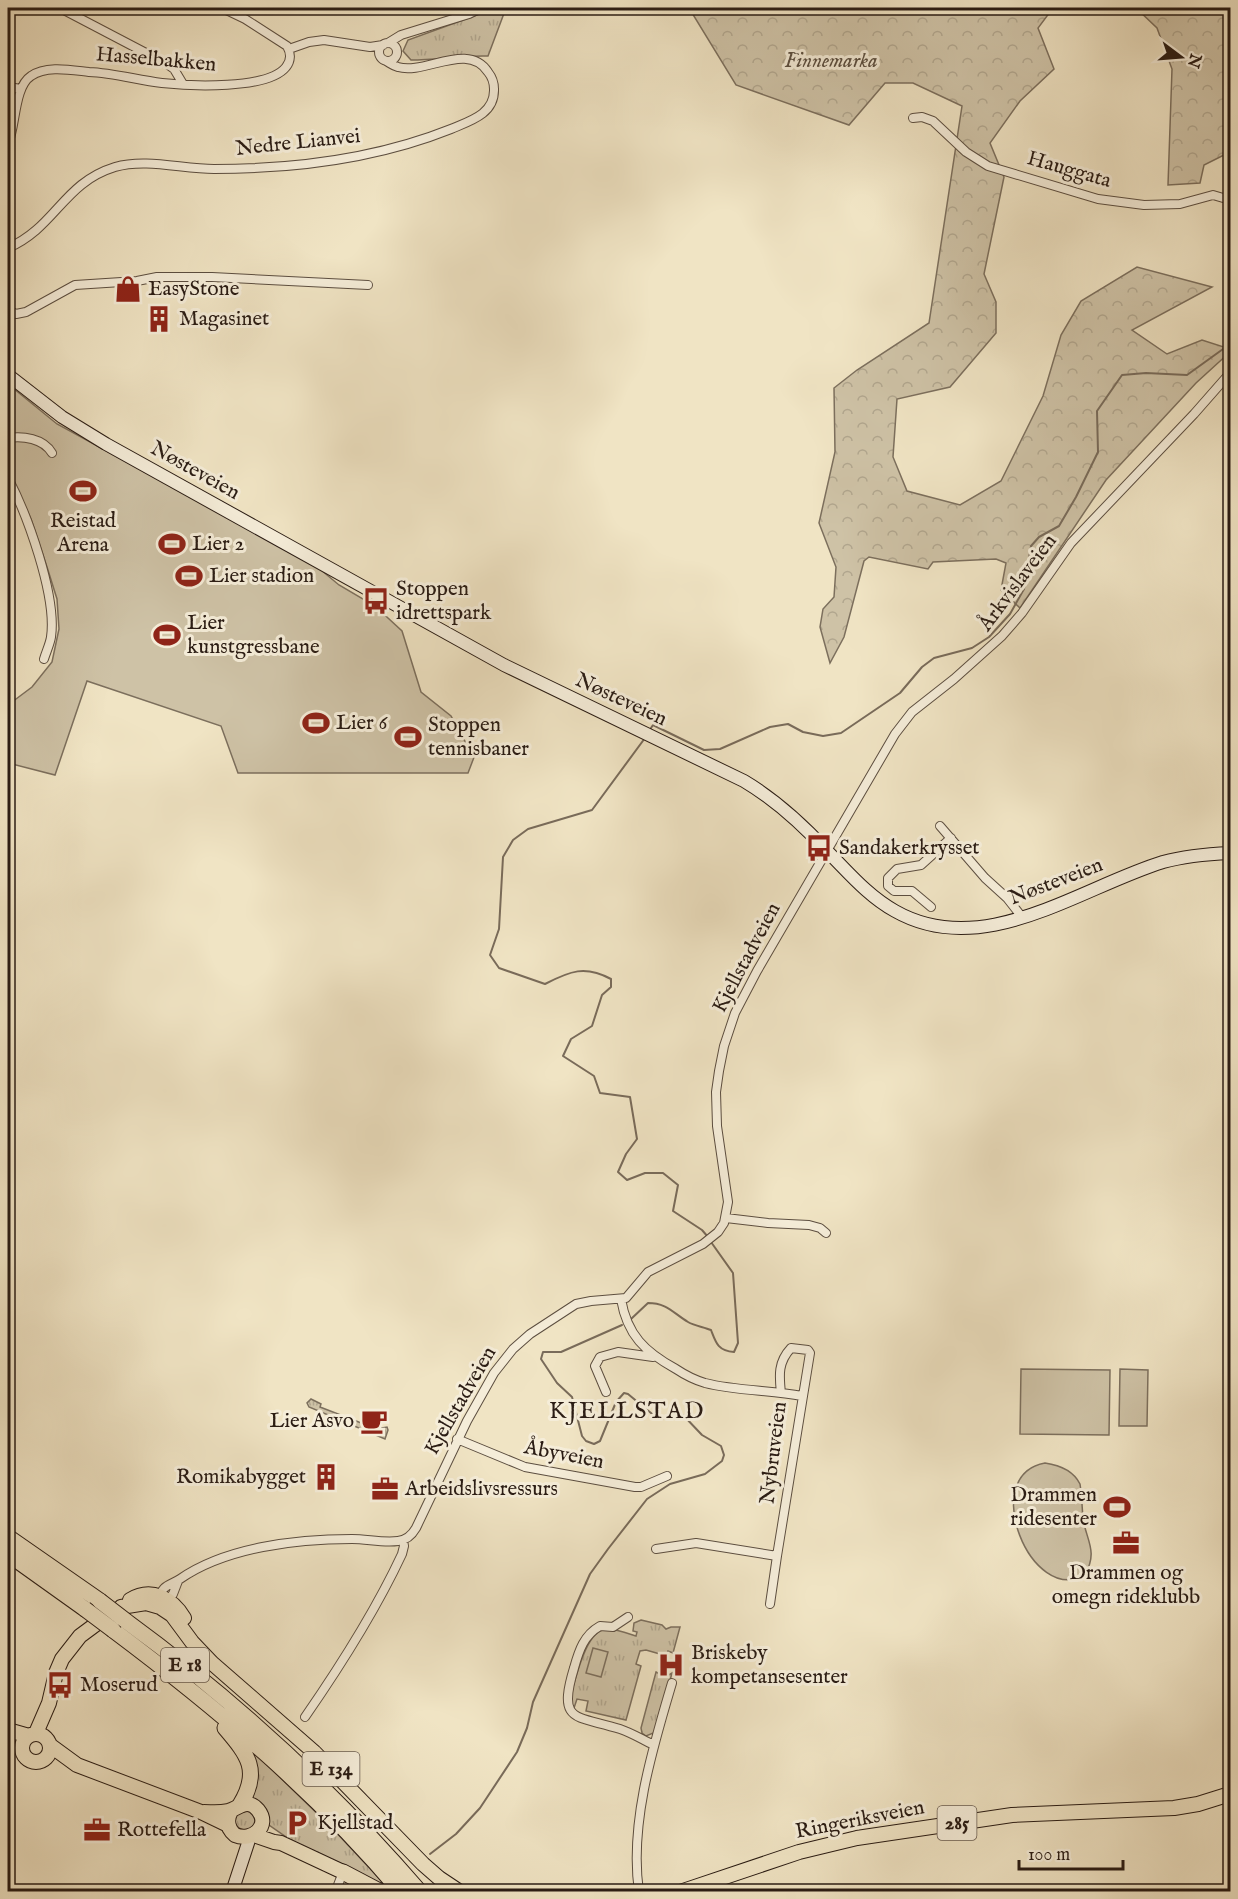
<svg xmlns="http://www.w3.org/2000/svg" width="1238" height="1899" viewBox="0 0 1238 1899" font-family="'IM FELL English',serif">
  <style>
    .grass { fill: url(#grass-tufts); stroke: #7c6f5d; stroke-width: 1.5 }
    .forest { fill: url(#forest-crowns); stroke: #7c6f5d; stroke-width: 1.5 }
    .pitch { fill: #cec2a6; stroke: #7c6f5d; stroke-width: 1.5 }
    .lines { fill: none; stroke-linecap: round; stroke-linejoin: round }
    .stream { stroke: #796b5a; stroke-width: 2 }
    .minor-casing { stroke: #5c4e40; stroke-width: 10 }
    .secondary-casing { stroke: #2a1c14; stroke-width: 14 }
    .primary-casing { stroke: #2a1c14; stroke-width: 16 }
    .trunk-casing { stroke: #2a1c14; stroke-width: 16 }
    .motorway-casing { stroke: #2a1c14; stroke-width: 17 }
    .minor { stroke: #f5edd9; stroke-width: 8 }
    .secondary { stroke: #f5edd9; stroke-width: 12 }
    .primary { stroke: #f0e4c4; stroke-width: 14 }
    .trunk { stroke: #f0e4c4; stroke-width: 14 }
    .motorway { stroke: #f0e4c4; stroke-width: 15 }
    .motorway-bridge-casing { stroke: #2a1c14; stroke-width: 17; stroke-linecap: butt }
    .motorway-bridge { stroke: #f0e4c4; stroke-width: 15 }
    .labels { text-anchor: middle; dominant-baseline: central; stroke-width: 6; stroke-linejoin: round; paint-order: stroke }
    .shield { fill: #f5edd9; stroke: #675b4f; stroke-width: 1.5 }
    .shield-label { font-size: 20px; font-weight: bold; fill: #2a1c14 }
    .street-label { font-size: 21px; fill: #2a1c14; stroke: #f5edd9 }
    .park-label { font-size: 21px; font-style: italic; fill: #5b4e40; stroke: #f5edd9 }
    .poi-label { font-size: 21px; fill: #2a1c14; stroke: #f5edd9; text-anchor: start }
    .quarter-label { font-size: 24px; letter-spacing: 1.5px; fill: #2a1c14; stroke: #f5edd9 }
  </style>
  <defs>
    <pattern id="grass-tufts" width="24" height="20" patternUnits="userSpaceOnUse" patternTransform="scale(1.5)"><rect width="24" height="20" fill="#cec2a6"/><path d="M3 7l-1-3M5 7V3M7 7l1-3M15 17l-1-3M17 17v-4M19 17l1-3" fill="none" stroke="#b1a68e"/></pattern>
    <pattern id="forest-crowns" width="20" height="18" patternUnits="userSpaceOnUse" patternTransform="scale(1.5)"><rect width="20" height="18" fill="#cec2a6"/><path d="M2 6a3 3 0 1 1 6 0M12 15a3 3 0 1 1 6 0" fill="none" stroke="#b1a68e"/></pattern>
  </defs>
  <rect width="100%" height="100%" fill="#f0e4c4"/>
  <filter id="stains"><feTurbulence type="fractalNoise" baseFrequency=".00333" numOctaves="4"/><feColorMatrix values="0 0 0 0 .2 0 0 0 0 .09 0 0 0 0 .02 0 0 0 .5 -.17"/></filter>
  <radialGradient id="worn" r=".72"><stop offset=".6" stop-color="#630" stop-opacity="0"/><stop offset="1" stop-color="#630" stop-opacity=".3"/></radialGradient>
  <path class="grass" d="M496,8H506L488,56C461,55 437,60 411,60L403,51L408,40Z
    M311,1399L321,1404L320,1407L369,1426L368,1429L370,1430L387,1427L388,1430L385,1439L309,1407L307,1403Z
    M641,1620L662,1625L666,1629L671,1627H680L673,1653L668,1651L667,1656L646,1650L640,1651L636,1664L641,1666L626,1720L586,1711L588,1701L577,1699L574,1708L571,1704L570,1697C576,1680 585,1630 607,1629C616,1629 627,1633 636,1636L637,1632L633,1631L634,1623Z
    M656,1672L665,1677L672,1673L656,1732L646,1736L642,1733L641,1728Z
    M254,1752L332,1828L391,1891L292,1841L269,1825L266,1815L252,1800L250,1756Z
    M235 1820a10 10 0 1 1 20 0a10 10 0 1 1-20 0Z"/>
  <path class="forest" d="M689,8H1053L1038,28L1054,69L1020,101L990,143L1004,177L984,274L996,302V333L950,387L897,399L893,457L907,491L960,505L1001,481L1043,396L1061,335L1081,301L1137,267L1212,287L1132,330L1167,354L1202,340L1230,349V352L1196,383L1106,480L1020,608L1001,590L1006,563L996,559L933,562L928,569L869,557L864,561L844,637L830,663L820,627L823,609L834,597L836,567L819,523L835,452L834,388L857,370L929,323L962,106L913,83H885L849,125L736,85Z
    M1136,8H1230V152L1204,165L1200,183L1168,185L1172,69L1157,28Z"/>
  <path class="pitch" d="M8,384L57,424L315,565L339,585L375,606L402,631L421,692L451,716L466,743L476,752L468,773H238L221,726L87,681L55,775L8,763V705L32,687L52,662L59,629L57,599L47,567L31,519L8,469Z
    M1021,1369L1110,1370L1109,1435L1020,1434Z
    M1120,1369L1148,1370L1147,1426H1119Z
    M1045,1463C1059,1465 1073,1470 1080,1484C1082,1496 1082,1507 1083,1519C1087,1542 1098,1551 1085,1575C1031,1606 978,1475 1045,1463Z
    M593,1648L608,1652L601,1677L586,1673Z"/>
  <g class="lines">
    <path class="stream" d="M649,731L653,725L704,750L720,749L770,727L788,724L803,732L823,736L841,733L900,693L922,667L934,658L972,648L989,637L1010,614L1024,589L1031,546L1039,537L1059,526L1076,497L1098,452L1097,411L1122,375L1146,373L1187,375L1230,344
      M645,738L592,810L528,829L513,840L503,857L499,929L490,955L499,968L545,984C570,971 585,965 611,979V987L602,995L592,1026L571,1039L563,1056L594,1076L600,1093L630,1097L637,1139L626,1154L618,1172L627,1180L645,1173H663L678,1185L673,1211L702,1230L708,1237
      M631,1319L648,1303C667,1303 673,1313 688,1322C695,1326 704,1327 711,1330C716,1343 718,1351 734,1352L738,1343L733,1273L711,1242
      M430,1854L456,1834L480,1808L517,1752L527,1728L533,1702L590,1574L608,1549L647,1499L670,1484L705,1474L722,1461L724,1455L721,1446L702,1435L683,1415H673L669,1419L657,1418L628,1394L624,1393L616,1402L600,1441L594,1444L586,1441L582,1436L572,1397L557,1383L541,1359L543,1352H561L622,1325
      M353,1892L362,1888"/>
    <defs>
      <path id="minor" d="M60,8L167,64L174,69L183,84
        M8,27H10
        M388,43L401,35L469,14L481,8
        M379 52a9 9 0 1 1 18 0a9 9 0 1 1-18 0Z
        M289,49L309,42L324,40L370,47L383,45
        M8,87L21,89
        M913,118L922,117L933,121L966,152L988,166L1098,199L1144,205L1180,204L1213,195L1230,200
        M8,144C16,126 14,87 31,76C46,65 71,70 89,72C114,73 137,80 162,83C189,86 268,90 286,67C291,61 291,53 287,46L245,19L222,8
        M8,248C56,227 63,183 115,167C146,158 182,169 214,169C295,169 376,159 451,129C470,121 495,114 494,89C494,83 492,77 488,72C468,41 425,75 398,67C393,66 390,63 386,61
        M8,310L16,314L26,312L75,285L137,281L157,277H212L368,285
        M8,438C23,436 43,438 52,453
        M8,478C27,514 57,596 51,637C50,644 46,652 44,659
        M940,826L985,878L1007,898L1022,917
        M931,907L912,891H894L888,886V878L897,869L921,865L951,838
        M726,1218L768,1223L809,1225L820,1228L826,1233
        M621,1299C627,1335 645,1352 676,1369C685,1375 695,1380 705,1383C737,1391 770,1390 802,1396
        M606,1392L595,1366L600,1357L618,1352L653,1357
        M457,1439L525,1467L635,1487H641L667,1476
        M656,1549L696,1543L777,1556L810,1353L808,1350L791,1348C778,1362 779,1375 781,1393
        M160,1600C160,1585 171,1585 180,1579C226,1547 297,1539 352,1539C367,1539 383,1543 398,1541C407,1540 412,1535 416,1528L467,1421L494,1373L513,1349L530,1334L576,1304L591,1301L626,1298L648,1272L703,1244L718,1232L724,1223L728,1202L717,1126L716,1092L719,1071L724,1046L735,1013L757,971L895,734L912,712L954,679L1002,636L1022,613L1071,543L1194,414L1230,373
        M165,1603L173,1594L178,1581
        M770,1604L777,1556
        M628,1617L613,1627L600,1626C584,1635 579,1650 574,1668C557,1724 576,1715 620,1729C632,1733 643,1740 654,1745
        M305,1717C341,1665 375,1612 402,1554L404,1546L403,1540
        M339,1892L338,1885L343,1872
        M639,1892C629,1824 653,1747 672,1683"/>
      <path id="secondary" d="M8,375L62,417L106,444L504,665L744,781C776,800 802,824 827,851C849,873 868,896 895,911C983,961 1079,888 1163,862C1185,856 1208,854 1230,853
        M232,1892L250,1837"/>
      <path id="primary" d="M680,1892L799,1852L857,1838L1012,1815L1174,1808L1198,1804L1230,1794"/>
      <path id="trunk" d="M130,1600C151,1587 172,1598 184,1618
        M121,1607L146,1603L160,1607L172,1615L192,1642L212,1663L314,1752L423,1864L439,1878L460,1892
        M8,1730L29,1736
        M36,1733L49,1703L56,1673L62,1659L80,1636L107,1616
        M22 1748a14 14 0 1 1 28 0a14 14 0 1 1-28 0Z
        M51,1746L77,1765L201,1812L228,1825
        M204,1812C212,1812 219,1813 228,1811C238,1809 247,1797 258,1810C271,1826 252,1842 235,1835C227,1828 226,1820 231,1811
        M254,1835L274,1842L281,1843L343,1872"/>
      <path id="motorway" d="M8,1537L100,1601
        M8,1554L85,1609
        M126,1621C234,1700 332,1790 420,1892
        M113,1630C217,1708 317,1792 401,1892
        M225,1728C248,1755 261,1771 240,1805
        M343,1872L381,1892"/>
    </defs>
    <use href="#minor" class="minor-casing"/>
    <use href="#secondary" class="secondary-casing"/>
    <use href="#primary" class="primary-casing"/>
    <use href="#trunk" class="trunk-casing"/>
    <use href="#motorway" class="motorway-casing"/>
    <use href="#minor" class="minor"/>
    <use href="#secondary" class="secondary"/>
    <use href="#primary" class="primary"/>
    <use href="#trunk" class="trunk"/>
    <use href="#motorway" class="motorway"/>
    <defs>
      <path id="motorway-bridge" d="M100,1601L126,1621
        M85,1609L113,1630"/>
    </defs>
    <use href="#motorway-bridge" class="motorway-bridge-casing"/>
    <use href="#motorway-bridge" class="motorway-bridge"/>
  </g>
  <defs>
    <symbol id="shop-bare" viewBox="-9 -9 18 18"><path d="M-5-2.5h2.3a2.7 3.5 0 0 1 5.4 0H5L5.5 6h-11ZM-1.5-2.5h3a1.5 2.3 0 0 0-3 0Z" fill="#8f2418" stroke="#f5edd9" stroke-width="2.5" paint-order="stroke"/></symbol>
    <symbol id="building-bare" viewBox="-9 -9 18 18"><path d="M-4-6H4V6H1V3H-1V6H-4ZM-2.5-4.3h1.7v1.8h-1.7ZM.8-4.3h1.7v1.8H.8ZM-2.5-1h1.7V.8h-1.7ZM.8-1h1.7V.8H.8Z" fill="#8f2418" stroke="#f5edd9" stroke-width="2.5" paint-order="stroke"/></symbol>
    <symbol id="stadium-bare" viewBox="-9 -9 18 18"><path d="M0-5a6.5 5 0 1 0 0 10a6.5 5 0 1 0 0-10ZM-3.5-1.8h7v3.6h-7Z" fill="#8f2418" stroke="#f5edd9" stroke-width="2.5" paint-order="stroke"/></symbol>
    <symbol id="bus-bare" viewBox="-9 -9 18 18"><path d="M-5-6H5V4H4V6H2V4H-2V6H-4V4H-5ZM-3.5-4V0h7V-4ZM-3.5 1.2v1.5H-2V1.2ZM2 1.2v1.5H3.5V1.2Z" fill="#8f2418" stroke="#f5edd9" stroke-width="2.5" paint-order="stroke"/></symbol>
    <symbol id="cafe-bare" viewBox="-9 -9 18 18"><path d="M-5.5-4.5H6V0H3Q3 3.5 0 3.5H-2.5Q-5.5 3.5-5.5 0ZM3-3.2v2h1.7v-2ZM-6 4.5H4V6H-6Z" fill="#8f2418" stroke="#f5edd9" stroke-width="2.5" paint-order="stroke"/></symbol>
    <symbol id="office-bare" viewBox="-9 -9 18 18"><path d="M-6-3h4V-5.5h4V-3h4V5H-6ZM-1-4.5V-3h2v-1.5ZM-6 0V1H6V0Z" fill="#8f2418" stroke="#f5edd9" stroke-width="2.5" paint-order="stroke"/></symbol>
    <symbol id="hospital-bare" viewBox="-9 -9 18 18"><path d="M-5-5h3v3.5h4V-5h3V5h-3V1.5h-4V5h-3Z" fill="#8f2418" stroke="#f5edd9" stroke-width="2.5" paint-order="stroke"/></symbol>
    <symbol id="parking-bare" viewBox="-9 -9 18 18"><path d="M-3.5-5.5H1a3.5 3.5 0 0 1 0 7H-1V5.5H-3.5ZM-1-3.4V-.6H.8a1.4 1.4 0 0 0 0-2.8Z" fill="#8f2418" stroke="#f5edd9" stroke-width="2.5" paint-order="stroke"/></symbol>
  </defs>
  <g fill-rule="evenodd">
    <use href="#shop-bare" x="109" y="270" width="38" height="38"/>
    <use href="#building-bare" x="140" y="300" width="38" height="38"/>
    <use href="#stadium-bare" x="64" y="472" width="38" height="38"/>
    <use href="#stadium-bare" x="153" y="525" width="38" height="38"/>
    <use href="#stadium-bare" x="170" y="557" width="38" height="38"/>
    <use href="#bus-bare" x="357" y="582" width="38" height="38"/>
    <use href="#stadium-bare" x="148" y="616" width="38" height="38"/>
    <use href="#stadium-bare" x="297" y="704" width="38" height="38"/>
    <use href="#stadium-bare" x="389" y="718" width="38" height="38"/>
    <use href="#bus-bare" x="800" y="829" width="38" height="38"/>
    <use href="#cafe-bare" x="355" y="1402" width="38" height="38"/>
    <use href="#building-bare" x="307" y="1458" width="38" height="38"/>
    <use href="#office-bare" x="366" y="1470" width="38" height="38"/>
    <use href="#stadium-bare" x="1098" y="1488" width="38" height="38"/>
    <use href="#office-bare" x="1107" y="1524" width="38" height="38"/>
    <use href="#hospital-bare" x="652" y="1646" width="38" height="38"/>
    <use href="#bus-bare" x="41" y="1666" width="38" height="38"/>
    <use href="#parking-bare" x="278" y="1804" width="38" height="38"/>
    <use href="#office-bare" x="78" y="1811" width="38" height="38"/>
  </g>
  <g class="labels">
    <g class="shield">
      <rect x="161" y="1648" width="48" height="34" rx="4.5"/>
      <rect x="302.5" y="1752" width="57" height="34" rx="4.5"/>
      <rect x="937.5" y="1806" width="39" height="34" rx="4.5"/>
    </g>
    <g class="shield-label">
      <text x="185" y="1665">E 18</text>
      <text x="331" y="1769">E 134</text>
      <text x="957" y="1823">285</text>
    </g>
    <g class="street-label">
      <text transform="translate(156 60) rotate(5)">Hasselbakken</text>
      <text transform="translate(298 143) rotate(-6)">Nedre Lianvei</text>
      <text transform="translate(1069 170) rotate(16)">Hauggata</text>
      <text transform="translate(195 471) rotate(29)">Nøsteveien</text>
      <text transform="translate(1018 583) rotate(-53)">Årkvislaveien</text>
      <text transform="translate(621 700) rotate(25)">Nøsteveien</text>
      <text transform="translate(1056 882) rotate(-21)">Nøsteveien</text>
      <text transform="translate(747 958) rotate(-62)">Kjellstadveien</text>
      <text transform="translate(461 1401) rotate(-60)">Kjellstadveien</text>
      <text transform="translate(774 1453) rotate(-83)">Nybruveien</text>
      <text transform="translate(564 1455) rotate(11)">Åbyveien</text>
      <text transform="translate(860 1820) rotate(-11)">Ringeriksveien</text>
    </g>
    <g class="park-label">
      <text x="831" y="61">Finnemarka</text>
    </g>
    <g class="poi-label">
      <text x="148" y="289">EasyStone</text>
      <text x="179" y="319">Magasinet</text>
      <text x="83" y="521" text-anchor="middle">Reistad<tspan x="83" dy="24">Arena</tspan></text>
      <text x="192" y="544">Lier 2</text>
      <text x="209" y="576">Lier stadion</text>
      <text x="396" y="589">Stoppen<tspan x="396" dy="24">idrettspark</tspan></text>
      <text x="187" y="623">Lier<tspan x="187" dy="24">kunstgressbane</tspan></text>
      <text x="336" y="723">Lier 6</text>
      <text x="428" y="725">Stoppen<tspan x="428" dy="24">tennisbaner</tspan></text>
      <text x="839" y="848">Sandakerkrysset</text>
      <text x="354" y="1421" text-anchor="end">Lier Asvo</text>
      <text x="306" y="1477" text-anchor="end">Romikabygget</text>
      <text x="405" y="1489">Arbeidslivsressurs</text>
      <text x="1097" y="1495" text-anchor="end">Drammen<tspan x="1097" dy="24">ridesenter</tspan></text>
      <text x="1126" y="1573" text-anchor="middle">Drammen og<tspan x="1126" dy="24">omegn rideklubb</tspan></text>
      <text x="691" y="1653">Briskeby<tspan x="691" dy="24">kompetansesenter</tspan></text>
      <text x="80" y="1685">Moserud</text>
      <text x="317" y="1823">Kjellstad</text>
      <text x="117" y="1830">Rottefella</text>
    </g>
    <g class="quarter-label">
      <text x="627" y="1411">KJELLSTAD</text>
    </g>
  </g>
  <rect width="1238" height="1899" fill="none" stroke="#f0e4c4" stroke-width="30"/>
  <rect x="9" y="9" width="1220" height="1881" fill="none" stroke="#2a1c14" stroke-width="3"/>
  <rect x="15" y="15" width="1208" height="1869" fill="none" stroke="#2a1c14" stroke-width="1.5"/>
  <g transform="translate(1181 57) rotate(106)" stroke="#f5edd9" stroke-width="4.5" paint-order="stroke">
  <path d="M0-4.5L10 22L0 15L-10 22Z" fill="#2a1c14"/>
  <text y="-9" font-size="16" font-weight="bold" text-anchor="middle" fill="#2a1c14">N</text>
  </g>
  <path d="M1019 1860v9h104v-9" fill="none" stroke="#2a1c14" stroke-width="3"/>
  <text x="1028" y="1860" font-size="18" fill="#2a1c14" stroke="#f5edd9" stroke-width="4.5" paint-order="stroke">100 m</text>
  <rect width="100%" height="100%" filter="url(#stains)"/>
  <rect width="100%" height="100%" fill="url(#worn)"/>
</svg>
